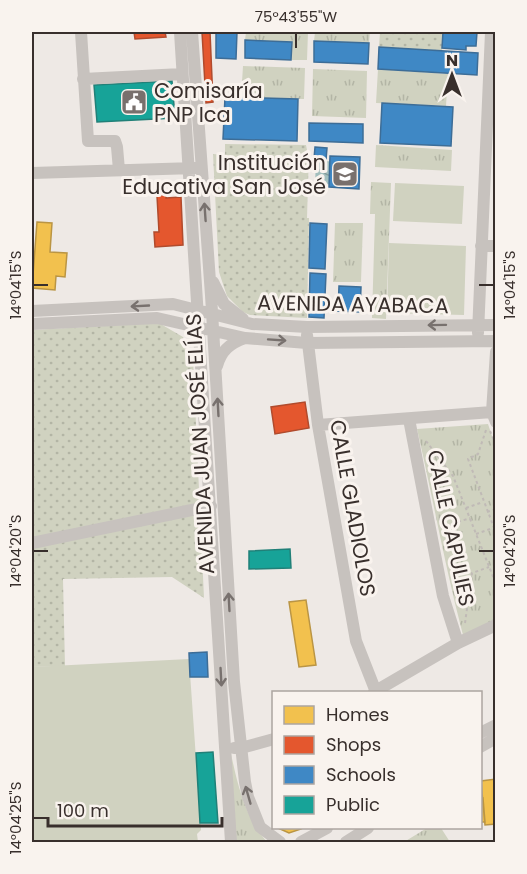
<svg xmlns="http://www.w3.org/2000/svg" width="527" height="874" viewBox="0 0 527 874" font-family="Poppins,sans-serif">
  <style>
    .grass { fill: url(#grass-tufts) }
    .garden { fill: url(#garden-dots) }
    .pitch { fill: #d0d2c0 }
    .water { fill: url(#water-waves) }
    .homes { fill: #f2c14e; stroke: #ba9544; stroke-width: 1.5 }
    .shops { fill: #e4572e; stroke: #b04b2d; stroke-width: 1.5 }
    .schools { fill: #3f88c5; stroke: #3d6d97; stroke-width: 1.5 }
    .public { fill: #17a398; stroke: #218078; stroke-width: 1.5 }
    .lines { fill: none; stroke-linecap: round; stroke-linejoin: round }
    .path { stroke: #c0bab6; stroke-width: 2; stroke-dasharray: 3 3; stroke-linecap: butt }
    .minor { stroke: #c7c2be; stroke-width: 12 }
    .oneway { stroke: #78716e }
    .ticks { fill: none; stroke: #382f2c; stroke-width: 2 }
    .labels { text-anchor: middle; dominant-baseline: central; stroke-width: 6; stroke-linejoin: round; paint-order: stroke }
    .poi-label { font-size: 21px; fill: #382f2c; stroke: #f9f3ee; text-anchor: start }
    .street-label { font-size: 21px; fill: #382f2c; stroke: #f9f3ee }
    .neatline { fill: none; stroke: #382f2c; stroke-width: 2 }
    .ticks-label { font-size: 15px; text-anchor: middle; fill: #382f2c }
  </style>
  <defs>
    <pattern id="grass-tufts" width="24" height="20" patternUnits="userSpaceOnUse" patternTransform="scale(1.5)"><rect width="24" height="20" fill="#d0d2c0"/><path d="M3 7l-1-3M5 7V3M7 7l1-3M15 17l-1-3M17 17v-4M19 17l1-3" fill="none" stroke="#b3b5a5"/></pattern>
    <pattern id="garden-dots" width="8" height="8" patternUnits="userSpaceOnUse" patternTransform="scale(1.5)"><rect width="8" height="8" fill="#d0d2c0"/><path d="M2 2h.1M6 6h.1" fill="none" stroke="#b3b5a5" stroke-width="1.8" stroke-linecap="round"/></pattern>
    <pattern id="water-waves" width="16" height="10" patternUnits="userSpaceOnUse" patternTransform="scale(1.5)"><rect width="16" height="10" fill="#a2bebd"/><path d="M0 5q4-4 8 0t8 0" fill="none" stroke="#859b9a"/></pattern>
  </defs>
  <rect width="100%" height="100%" fill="#eee9e5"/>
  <path class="grass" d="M246,32H308L307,60H291L292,42L245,40Z
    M315,32H370L369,43L314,41Z
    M243,66L305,68L304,99L241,98Z
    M313,69L367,71L366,118L312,116Z
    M378,69L448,74L446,106L376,103Z
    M376,145L452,150L451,171L375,167Z
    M371,182L391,183L386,319L372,318L375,214H370Z
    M335,223H363L361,282H333Z
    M488,424L495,445V620L463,635C445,567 433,498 417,429Z
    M231,754C238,786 245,817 267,842H236Z
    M427,828H441L450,842H404Z"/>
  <path class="garden" d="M380,32H443L442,51L379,47Z
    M225,144L306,145L307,150L309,151L307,218H309L307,318L250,315L243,312L227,296L219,272L213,154L225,155Z
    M159,323L183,337L193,359L204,598L172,577L63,579L65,666L32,667V330Z"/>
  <path class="pitch" d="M395,183L464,186L462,224L393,221Z
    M389,243L466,246L464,315L387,313Z
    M189,659L201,830L197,834L198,842H32V667Z"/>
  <path class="water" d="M316,161L357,162V185L315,184Z"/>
  <path class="homes" d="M37,222L52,223L50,252L67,253L65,277L56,276L55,290L32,288Z
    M306,600L316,665L299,667L289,602Z
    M496,779V803H494L496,824L485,825L481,781Z
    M483,798L485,822H480V799Z
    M278,828H300L301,829L289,833Z"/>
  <path class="shops" d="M134,32H165L166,37L135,39Z
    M202,32H210L213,102L206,103Z
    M166,195V198L181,197L183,245L155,247L154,232H159L157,196Z
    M305,402L309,428L275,434L271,407Z"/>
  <path class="schools" d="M216,32H237L236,59L216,58Z
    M443,32H477L476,46H466V50L442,48Z
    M245,40L292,42L291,60L245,58Z
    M314,41L369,43L368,64L314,62Z
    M379,47L478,53L477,75L378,69Z
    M225,97L298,99L297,141L223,139Z
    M382,103L453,107L451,146L380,143Z
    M309,123L363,124V143L309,141Z
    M315,147L327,148L326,160L314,159Z
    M330,156L360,157L359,189L329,187Z
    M310,223L327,224L325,269L309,268Z
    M310,273L326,274L324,318L309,317Z
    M339,286L361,287L360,312L338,311Z
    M207,652L208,677H190L189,653Z"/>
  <path class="public" d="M172,81L175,118L97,122L94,85Z
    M290,549L291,568L249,569V551Z
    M213,752L218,823H200L196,753Z"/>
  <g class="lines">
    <path class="path" d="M486,430L478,454L468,459L496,533
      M490,431L496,445
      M426,441L453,476L496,584
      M466,508L483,502
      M487,512L496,509
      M441,528L470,518
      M476,534L493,528
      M465,623L472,573L489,567"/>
    <path class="minor" d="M81,32L88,141H115L117,147L119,170
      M180,32L231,842
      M192,32L211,295L234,682L245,782L248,797L260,827L280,842
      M83,79L182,74
      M32,173L195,168
      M481,246H496
      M213,282L224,304L243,319
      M32,311L173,304L252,324L307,327L496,325
      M32,324L157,318L245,338L307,343L496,341
      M478,333L491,32
      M307,335L318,425L356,641L376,692
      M496,352L492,412L496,422
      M217,366C221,351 230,343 245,338
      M409,419L443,596L458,643
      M318,425L492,412
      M32,543L211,506
      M374,692L458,643L496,625
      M480,733L496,725
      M480,747L496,738
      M234,748H241L274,739
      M301,842L327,828
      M346,842L368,828"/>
  </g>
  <defs><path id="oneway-shaft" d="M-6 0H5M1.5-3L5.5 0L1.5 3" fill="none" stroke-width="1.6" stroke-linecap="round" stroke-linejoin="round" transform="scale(1.5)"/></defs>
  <g class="oneway">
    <use href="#oneway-shaft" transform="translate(205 212) rotate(-94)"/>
    <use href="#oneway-shaft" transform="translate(140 306) rotate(177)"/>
    <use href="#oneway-shaft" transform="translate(437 325) rotate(179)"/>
    <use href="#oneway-shaft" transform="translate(277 340) rotate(4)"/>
    <use href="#oneway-shaft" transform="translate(218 407) rotate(-93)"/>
    <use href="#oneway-shaft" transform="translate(229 602) rotate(-93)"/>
    <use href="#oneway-shaft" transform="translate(221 677) rotate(87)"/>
    <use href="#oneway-shaft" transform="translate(248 795) rotate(-106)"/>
  </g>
  <path class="ticks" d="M296,33V48M33,285H48M479,285H494M33,551H48M479,551H494M33,818H48"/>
  <defs>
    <symbol id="civic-square" viewBox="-11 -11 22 22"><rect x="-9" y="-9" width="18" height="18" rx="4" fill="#78706d" stroke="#f9f3ee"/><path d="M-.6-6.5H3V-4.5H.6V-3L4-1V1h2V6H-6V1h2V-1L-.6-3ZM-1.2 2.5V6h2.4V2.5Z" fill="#fff"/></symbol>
    <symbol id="school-square" viewBox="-11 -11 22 22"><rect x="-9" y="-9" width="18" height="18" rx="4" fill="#78706d" stroke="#f9f3ee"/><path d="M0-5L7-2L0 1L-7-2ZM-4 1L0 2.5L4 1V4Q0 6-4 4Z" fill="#fff"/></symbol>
  </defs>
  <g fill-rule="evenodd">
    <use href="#civic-square" x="119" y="87" width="30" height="30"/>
    <use href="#school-square" x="330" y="159" width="30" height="30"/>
  </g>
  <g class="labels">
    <g class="poi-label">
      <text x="154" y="90">Comisaría<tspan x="154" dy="24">PNP Ica</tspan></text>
      <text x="326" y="162" text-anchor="end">Institución<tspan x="326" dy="24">Educativa San José</tspan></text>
    </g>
    <g class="street-label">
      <text transform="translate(353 304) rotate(1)">AVENIDA AYABACA</text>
      <text transform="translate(200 444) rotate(-93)">AVENIDA JUAN JOSÉ ELÍAS</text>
      <text transform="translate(353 508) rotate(80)">CALLE GLADIOLOS</text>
      <text transform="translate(451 528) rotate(78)">CALLE CAPULIES</text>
    </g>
  </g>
  <rect width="527" height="874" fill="none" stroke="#f9f3ee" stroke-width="66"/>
  <rect x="272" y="691" width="210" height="138" fill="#f9f3ee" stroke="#aca5a0" stroke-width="1.5"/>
  <rect x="284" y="706" width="30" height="18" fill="#f2c14e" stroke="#aca5a0" stroke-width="1.5"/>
  <text x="326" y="721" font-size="18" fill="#382f2c">Homes</text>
  <rect x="284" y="736" width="30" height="18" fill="#e4572e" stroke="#aca5a0" stroke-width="1.5"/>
  <text x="326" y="751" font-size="18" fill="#382f2c">Shops</text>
  <rect x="284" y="766" width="30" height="18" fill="#3f88c5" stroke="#aca5a0" stroke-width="1.5"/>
  <text x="326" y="781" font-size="18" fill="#382f2c">Schools</text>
  <rect x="284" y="796" width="30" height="18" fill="#17a398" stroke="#aca5a0" stroke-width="1.5"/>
  <text x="326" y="811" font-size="18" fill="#382f2c">Public</text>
  <g transform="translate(452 75)" stroke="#f9f3ee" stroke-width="4.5" paint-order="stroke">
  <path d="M0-4.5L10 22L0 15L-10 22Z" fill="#382f2c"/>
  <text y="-9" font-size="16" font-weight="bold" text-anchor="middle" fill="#382f2c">N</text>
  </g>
  <path d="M48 817v9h174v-9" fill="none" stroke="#382f2c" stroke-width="3"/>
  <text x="57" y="817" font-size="18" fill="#382f2c" stroke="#f9f3ee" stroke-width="4.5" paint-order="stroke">100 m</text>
  <rect x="33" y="33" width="461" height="808" class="neatline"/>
  <g class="ticks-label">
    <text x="296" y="22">75°43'55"W</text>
    <text transform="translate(16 285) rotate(-90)" y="5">14°04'15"S</text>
    <text transform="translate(510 285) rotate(-90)" y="5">14°04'15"S</text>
    <text transform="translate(16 551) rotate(-90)" y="5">14°04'20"S</text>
    <text transform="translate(510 551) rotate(-90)" y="5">14°04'20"S</text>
    <text transform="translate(16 818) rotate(-90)" y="5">14°04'25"S</text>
  </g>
</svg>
